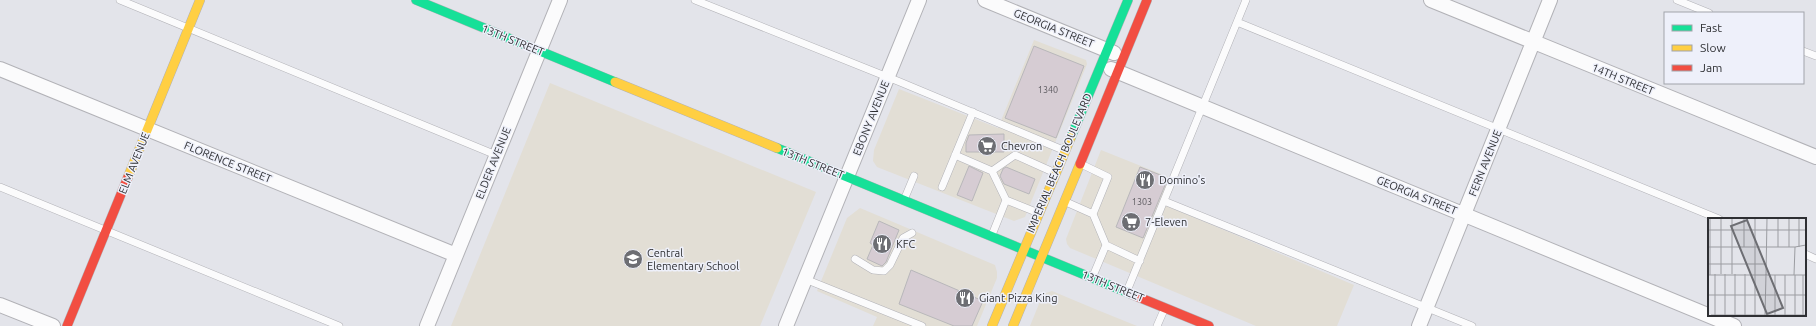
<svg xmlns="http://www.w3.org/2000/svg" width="1816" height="326" viewBox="0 0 1816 326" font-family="Ubuntu,sans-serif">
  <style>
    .commercial { fill: #e2ded5 }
    .building { fill: #d6ccd3; stroke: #b8b7ba }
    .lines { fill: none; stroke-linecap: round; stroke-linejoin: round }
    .lane-casing { stroke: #b2b2b7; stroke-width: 8 }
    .street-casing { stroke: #b2b2b7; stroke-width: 16 }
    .fast-casing { stroke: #b2b2b7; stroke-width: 10 }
    .slow-casing { stroke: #b2b2b7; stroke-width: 10 }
    .jam-casing { stroke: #b2b2b7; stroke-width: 10 }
    .lane { stroke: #fbfbfc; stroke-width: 7 }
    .street { stroke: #fbfbfc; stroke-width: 14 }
    .fast { stroke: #16e098; stroke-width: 9 }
    .slow { stroke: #ffcf43; stroke-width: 9 }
    .jam { stroke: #f24e42; stroke-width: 9 }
    .labels { text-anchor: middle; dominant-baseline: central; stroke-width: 3; stroke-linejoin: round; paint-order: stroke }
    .number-label { font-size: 9px; fill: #5b595e }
    .street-label { font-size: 11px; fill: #2e2f33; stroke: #eef0fa }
    .poi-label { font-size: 11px; fill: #2e2f33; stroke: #eef0fa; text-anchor: start }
    .inset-road { fill: none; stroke: #9b9ca1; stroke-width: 1 }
    .view { fill: #6d6e73; fill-opacity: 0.15; stroke: #6d6e73; stroke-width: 2 }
    .inset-edge { fill: none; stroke: #2e2f33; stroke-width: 2 }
  </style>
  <rect width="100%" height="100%" fill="#e3e4ea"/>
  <path class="commercial" d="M1034,40L1086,60L1087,64L1025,217L1014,221L877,167L873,161L874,150L899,89L998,128Z
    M550,83L816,192L760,326H451Z
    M1101,150L1171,178L1160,203L1354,285L1337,326H1256L1070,248L1067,244L1066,239Z
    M860,208L995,265L997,272V278L977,326H873L877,317L817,291L847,218Z
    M1052,291L1095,309L1137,326H1030L1043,294Z"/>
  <path class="building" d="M1034,46L1084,66L1056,138L1005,118Z
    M1004,134V152H966V143L969,135Z
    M969,166L983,173L972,201L957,195Z
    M1006,167L1035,179L1029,194L1004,184L1000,176L1003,169Z
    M1140,167L1168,178L1143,238L1116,227Z
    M879,221L899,230L886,262L882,266L867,259L873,245L870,243Z
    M911,270L983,301L972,326H954L899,304Z"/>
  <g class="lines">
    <defs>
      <path id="lane" d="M120,0L496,155
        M695,0L900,82L1063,150
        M1677,0L1709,13
        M1237,22L1719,219
        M1803,51L1816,56
        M955,155L992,171L1015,155L1053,172
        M1081,164L1108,177L1093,214
        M992,171L1006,200L1036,212
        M0,187L339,326
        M942,187L973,112
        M904,200L914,176
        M1164,201L1472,326
        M1066,202L1093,214L1106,245L1140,261
        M992,235L1006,200
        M1805,254L1816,259
        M855,259L873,270L884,271L890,265L903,238L912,233
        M1093,276L1106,245
        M805,279L922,326
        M1127,291L1246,0
        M1157,326L1164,310"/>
      <path id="street" d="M985,0L1114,53
        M1431,0L1816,157
        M0,69L456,255
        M1111,69L1734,326
        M0,305L53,326
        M427,326L560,0
        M786,326L919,0
        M1419,326L1550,0"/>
      <path id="fast" d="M416,0L615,82
        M1071,137L1128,0
        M777,148L1131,294"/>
      <path id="slow" d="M615,82L777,148
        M128,177L200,0
        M992,326L1071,137
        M1013,326L1080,164"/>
      <path id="jam" d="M1080,164L1147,0
        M1131,294L1209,326
        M67,326L128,177"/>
    </defs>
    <use href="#lane" class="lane-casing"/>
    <use href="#street" class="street-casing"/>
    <use href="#fast" class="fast-casing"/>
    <use href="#slow" class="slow-casing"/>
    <use href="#jam" class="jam-casing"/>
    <use href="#lane" class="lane"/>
    <use href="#street" class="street"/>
    <use href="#fast" class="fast"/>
    <use href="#slow" class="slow"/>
    <use href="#jam" class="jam"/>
  </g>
  <defs>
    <symbol id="supermarket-disc" viewBox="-11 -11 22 22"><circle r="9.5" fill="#6d6e73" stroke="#eef0fa"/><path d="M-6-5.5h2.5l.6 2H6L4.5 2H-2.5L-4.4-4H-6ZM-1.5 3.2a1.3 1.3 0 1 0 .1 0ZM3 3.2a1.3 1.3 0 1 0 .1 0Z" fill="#fff"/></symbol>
    <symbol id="restaurant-disc" viewBox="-11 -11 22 22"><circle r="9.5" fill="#6d6e73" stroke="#eef0fa"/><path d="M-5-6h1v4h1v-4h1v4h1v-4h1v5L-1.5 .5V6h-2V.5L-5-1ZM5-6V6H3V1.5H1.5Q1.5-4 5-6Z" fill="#fff"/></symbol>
    <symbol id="school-disc" viewBox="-11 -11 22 22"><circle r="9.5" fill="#6d6e73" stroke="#eef0fa"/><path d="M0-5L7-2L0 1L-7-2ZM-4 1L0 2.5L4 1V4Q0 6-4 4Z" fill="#fff"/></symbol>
  </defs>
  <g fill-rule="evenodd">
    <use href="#supermarket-disc" x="976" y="135" width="22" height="22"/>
    <use href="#restaurant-disc" x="1134" y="169" width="22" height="22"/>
    <use href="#supermarket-disc" x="1120" y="211" width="22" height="22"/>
    <use href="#restaurant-disc" x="871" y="233" width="22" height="22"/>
    <use href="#school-disc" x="622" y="248" width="22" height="22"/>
    <use href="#restaurant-disc" x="954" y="287" width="22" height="22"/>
  </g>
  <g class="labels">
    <g class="number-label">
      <text x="1048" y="90">1340</text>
      <text x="1142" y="202">1303</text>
    </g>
    <g class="street-label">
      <text transform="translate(1054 28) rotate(22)">GEORGIA STREET</text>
      <text transform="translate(513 40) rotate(22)">13TH STREET</text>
      <text transform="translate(1623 79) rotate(22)">14TH STREET</text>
      <text transform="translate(871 118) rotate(-68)">EBONY AVENUE</text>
      <text transform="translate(228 162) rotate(22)">FLORENCE STREET</text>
      <text transform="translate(134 163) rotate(-68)">ELM AVENUE</text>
      <text transform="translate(493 163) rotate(-68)">ELDER AVENUE</text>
      <text transform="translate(813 163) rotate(22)">13TH STREET</text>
      <text transform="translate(1059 163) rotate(-67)">IMPERIAL BEACH BOULEVARD</text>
      <text transform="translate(1485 163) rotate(-68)">FERN AVENUE</text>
      <text transform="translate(1417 195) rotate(22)">GEORGIA STREET</text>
      <text transform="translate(1113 286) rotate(22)">13TH STREET</text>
    </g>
    <g class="poi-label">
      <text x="1001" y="146">Chevron</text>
      <text x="1159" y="180">Domino's</text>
      <text x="1145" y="222">7-Eleven</text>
      <text x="896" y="244">KFC</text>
      <text x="647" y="253">Central<tspan x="647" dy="13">Elementary School</tspan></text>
      <text x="979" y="298">Giant Pizza King</text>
    </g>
  </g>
  <g transform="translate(1708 218)">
    <rect width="98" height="98" fill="#e3e4ea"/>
    <path class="inset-road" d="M91,0V29M0,12H98M0,29H87L98,27M36,29V0M70,29V0M81,29V0M0,46H58M13,56V0M24,56V0M0,57H98M2,57V0M58,57L59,0M86,57L87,29M0,77H98M3,97H98M17,97V56M27,97V56M37,97V56M57,97L58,56M77,97V57M95,97V57M7,98V56M47,98V0M67,98V57M87,98V57"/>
    <path class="view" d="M39,2L75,90L59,96L23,8Z"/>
    <rect width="98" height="98" class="inset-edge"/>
  </g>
  <rect x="1664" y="12" width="140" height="72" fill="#eef0fa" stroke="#a1a3aa"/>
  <rect x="1672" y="25" width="20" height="6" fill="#16e098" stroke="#a1a3aa"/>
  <text x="1700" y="32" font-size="12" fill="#2e2f33">Fast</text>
  <rect x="1672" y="45" width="20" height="6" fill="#ffcf43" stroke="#a1a3aa"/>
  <text x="1700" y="52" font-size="12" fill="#2e2f33">Slow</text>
  <rect x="1672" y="65" width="20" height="6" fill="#f24e42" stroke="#a1a3aa"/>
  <text x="1700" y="72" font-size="12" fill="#2e2f33">Jam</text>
</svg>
